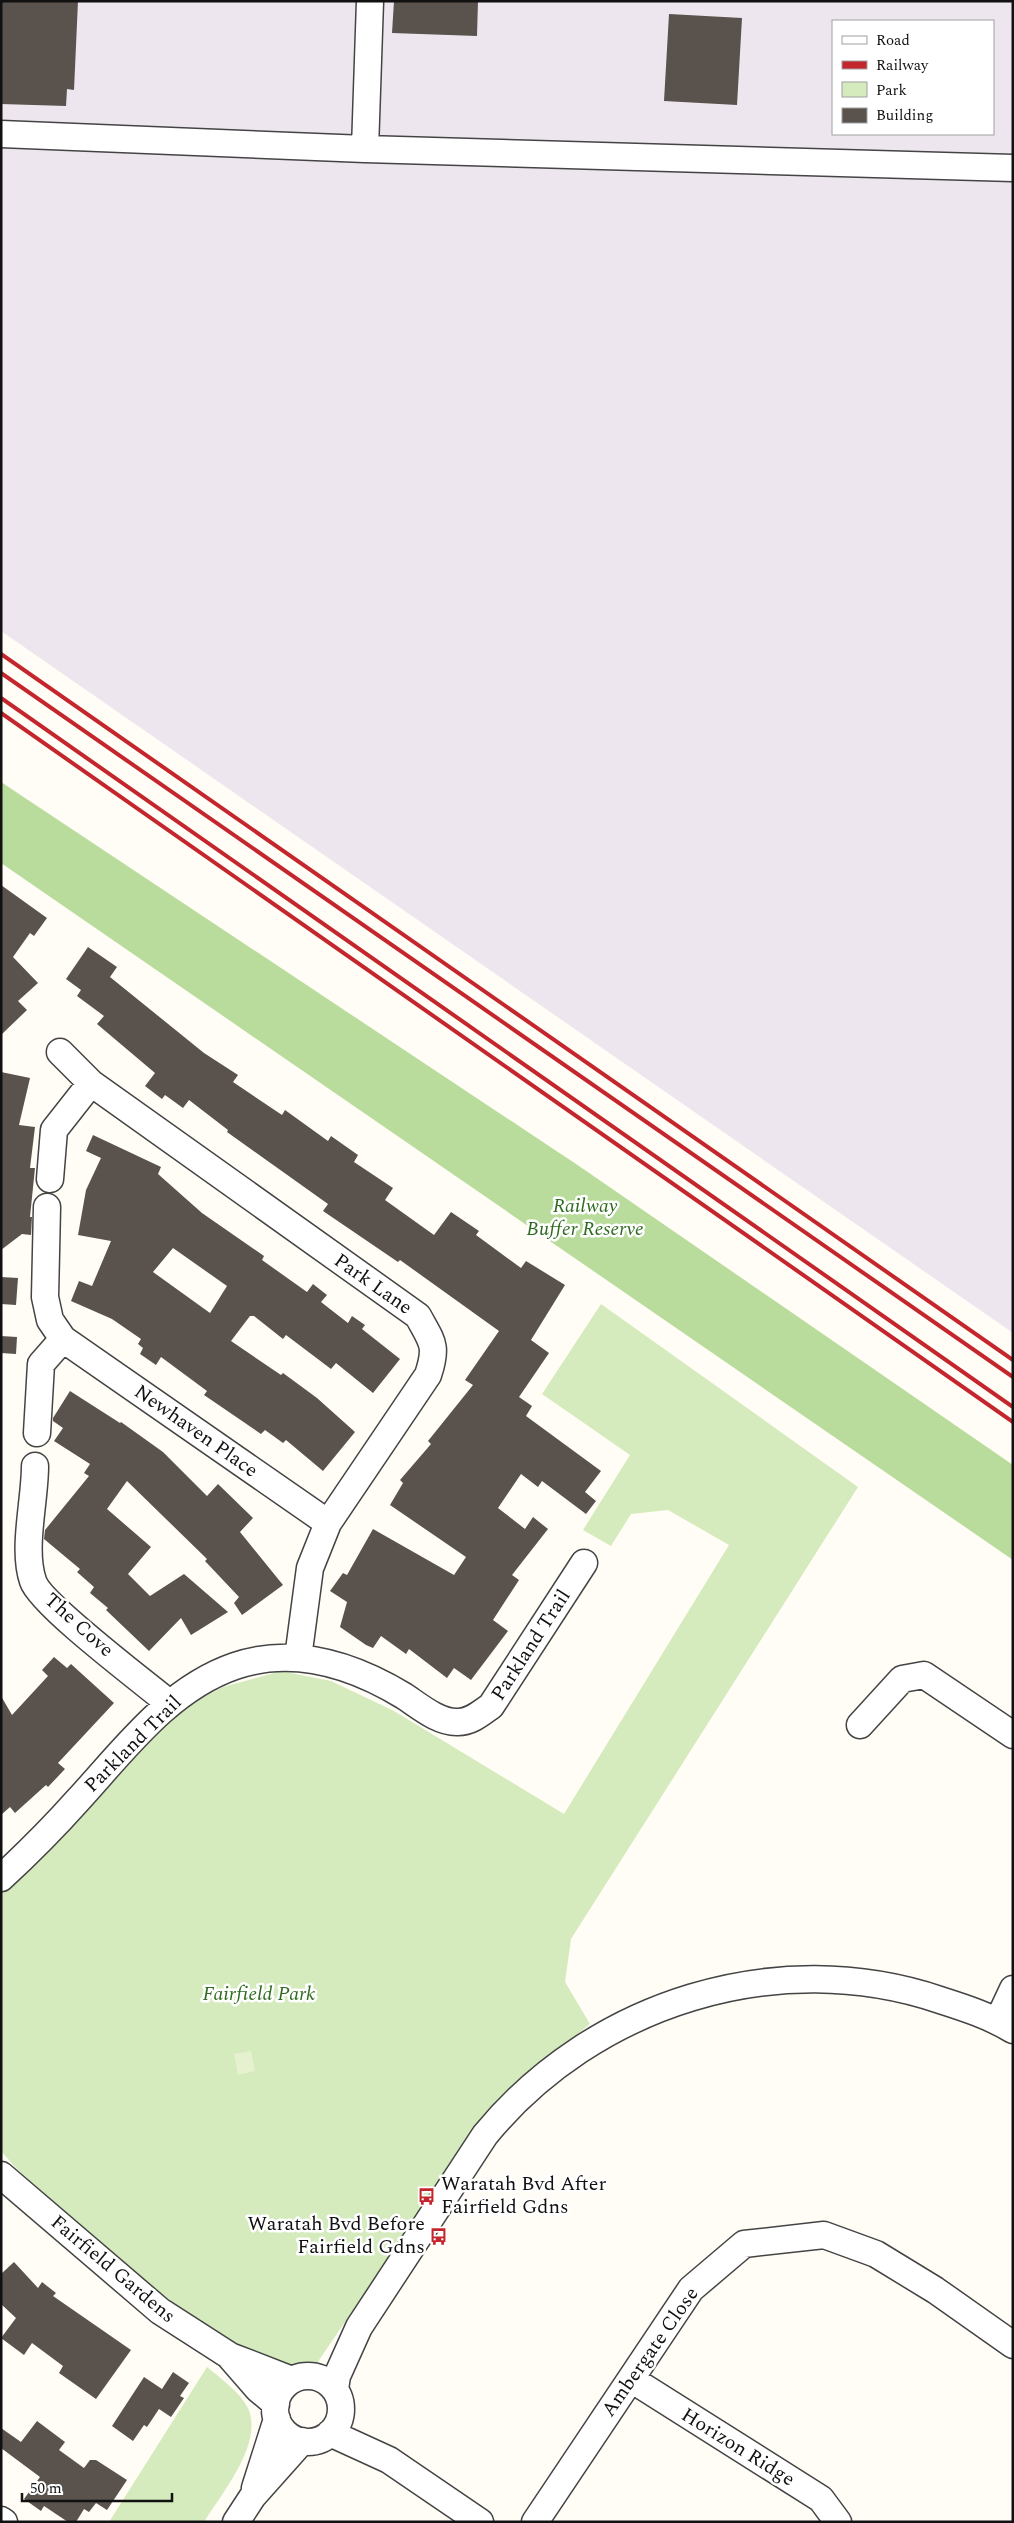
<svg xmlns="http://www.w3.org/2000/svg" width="1014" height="2523" viewBox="0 0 1014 2523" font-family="Spectral,serif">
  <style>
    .industrial { fill: #eee6ef; fill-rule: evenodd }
    .green { fill: #d5ebbd }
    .forest { fill: #b9dc9c }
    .pitch { fill: #e6f2cf }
    .building { fill: #5a524d; fill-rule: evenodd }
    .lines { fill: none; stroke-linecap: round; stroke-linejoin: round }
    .minor-casing { stroke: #444; stroke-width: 29 }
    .minor { stroke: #fff; stroke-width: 26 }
    .rail { stroke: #c4262e; stroke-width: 4 }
    .labels { text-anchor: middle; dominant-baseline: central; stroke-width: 5; stroke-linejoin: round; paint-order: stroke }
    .park-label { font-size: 20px; font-style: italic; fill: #2f6b1f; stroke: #fff }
    .street-label { font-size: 20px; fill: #111; stroke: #fff }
    .poi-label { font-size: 20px; fill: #111; stroke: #fff; text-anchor: start }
  </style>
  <rect width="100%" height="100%" fill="#fffdf5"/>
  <path class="industrial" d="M1,1H1013V1333L1,631ZM833,21H993V134H833Z"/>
  <path class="green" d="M601,1304L858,1487L571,1939L565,1982L590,2024L496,2101L315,2366L272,2378L105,2251L15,2167L1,2151V1891L175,1712L223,1687L281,1671L331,1681L394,1711L564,1814L729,1545L668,1510L631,1514L611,1546L583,1530L630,1455L542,1394Z
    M207,2367C221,2379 239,2391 248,2408C264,2443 222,2493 204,2522H109Z"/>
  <path class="forest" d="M1,782L579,1166L1013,1465V1560L1,863Z"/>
  <path class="pitch" d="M251,2051L255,2071L238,2075L234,2054Z"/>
  <path class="building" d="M1,1H78L74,90L67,89L66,106L1,104Z
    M394,1H478L477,36L392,33Z
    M669,14L742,18L737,105L664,101Z
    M1,885L47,918L34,936L30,933L13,957L38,983L18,1001L27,1010L1,1035Z
    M88,947L117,967L110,977L204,1053L238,1075L233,1082L282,1115L285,1110L328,1141L331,1136L358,1155L354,1162L393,1188L385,1200L434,1235L451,1212L479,1231L476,1235L521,1268L526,1261L565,1285L531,1340L549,1353L519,1397L532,1406L526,1416L601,1471L585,1492L596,1501L586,1514L542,1481L538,1487L521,1474L498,1508L525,1529L533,1517L548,1529L512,1575L519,1580L493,1620L508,1631L471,1680L454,1668L447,1678L409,1649L406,1654L381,1636L373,1648L366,1645L340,1627L347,1602L330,1591L343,1573L347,1575L373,1529L454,1575L466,1557L390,1505L403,1483L400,1480L431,1444L428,1441L473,1385L465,1380L499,1331L400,1260L398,1262L323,1211L328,1204L227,1132L228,1130L189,1100L183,1108L165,1095L162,1099L145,1086L155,1073L97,1024L104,1016L77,996L81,990L66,979Z
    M1,1072L30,1078L19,1125L35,1127L30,1168H35L30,1217H32L31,1235L22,1234L1,1250Z
    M93,1135L161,1167L158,1174L202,1213L264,1256L262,1260L307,1292L313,1284L327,1295L321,1302L348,1323L352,1316L365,1325L362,1329L400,1359L373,1393L336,1363L331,1369L286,1335L283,1339L254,1316H250L231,1341L281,1375L283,1373L317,1398L355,1432L323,1471L286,1440L283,1443L265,1430L261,1434L204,1395L207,1391L161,1357L156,1365L140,1354L143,1348L138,1344L141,1339L112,1319L71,1301L79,1281L92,1286L111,1241L78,1235L86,1190L101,1158L86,1151ZM173,1248L227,1286L210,1313L153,1272Z
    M1,1277L18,1278L16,1305L1,1304Z
    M1,1336L17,1337L16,1354L1,1353Z
    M70,1391L120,1423L121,1422L163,1452L207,1496L218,1484L253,1518L240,1532L283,1585L242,1615L234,1603L239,1597L205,1561L207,1559L127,1481L107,1509L151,1547L128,1574L150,1596L184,1574L228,1612L191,1635L181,1618L149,1651L106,1610L108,1608L90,1593L94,1587L77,1572L80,1569L44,1539L45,1530L89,1476L84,1473L90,1464L54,1441L63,1428L53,1421V1418Z
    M54,1657L67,1668L71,1664L114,1703L58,1763L65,1769L48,1787L46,1785L15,1813L10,1807L1,1815V1696L12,1715L48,1676L42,1670Z
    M14,2262L38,2288L42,2282L56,2293L53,2296L131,2350L96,2399L59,2373L63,2366L32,2343L24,2355L1,2338L16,2318L1,2304V2274Z
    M173,2372L189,2383L180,2396L184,2398L171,2417L159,2409L147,2427L144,2425L133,2441L112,2426L144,2377L162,2389Z
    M37,2421L65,2442L59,2450L84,2468L90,2460H96L127,2480L107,2510L96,2503L89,2512L84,2509L76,2522H68L44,2506L41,2511L24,2499L40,2477L1,2448V2428L21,2442Z"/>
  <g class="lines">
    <defs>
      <path id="minor" d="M1,134L365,149L1013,168
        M365,149L370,1
        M60,1052L91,1083L418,1316C432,1342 438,1345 428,1375L328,1523L310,1568L298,1658
        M50,1179L54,1130L91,1083
        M47,1207L45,1297L50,1320L63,1339L328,1523
        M37,1433L41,1364L63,1339
        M35,1466C35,1501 22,1549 33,1581C40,1604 145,1683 169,1703
        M860,1725L902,1679L924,1675L1013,1735
        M1,1878C28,1853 54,1827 78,1800C124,1750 168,1689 235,1666C294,1646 353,1665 404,1696C419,1706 439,1723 458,1722C471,1722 481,1713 491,1706L584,1563
        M998,2021L1013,1989
        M1,2175L160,2311L230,2356L292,2380
        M231,2358L258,2389L276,2404
        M275 2409a33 33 0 1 1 66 0a33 33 0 1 1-66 0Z
        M631,2379L821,2499L838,2522
        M335,2389L337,2376L359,2327L485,2135C593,2003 777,1945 940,2000C965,2008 990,2016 1013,2030
        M330,2433L389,2460L480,2522
        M255,2488L277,2419
        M1,2520L4,2522
        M236,2522L253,2496L302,2441
        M535,2522L691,2289L744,2244L824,2235L876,2254L935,2290L1013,2345"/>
    </defs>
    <use href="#minor" class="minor-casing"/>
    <use href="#minor" class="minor"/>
    <path class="rail" d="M1,654L1013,1360
      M1,673L1013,1377
      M1,698L1013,1407
      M1,713L1013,1422"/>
  </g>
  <defs>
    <symbol id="bus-bare" viewBox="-9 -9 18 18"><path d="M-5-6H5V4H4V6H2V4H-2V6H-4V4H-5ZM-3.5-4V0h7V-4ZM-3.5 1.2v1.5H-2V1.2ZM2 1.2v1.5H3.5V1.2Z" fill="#c4262e" stroke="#fff" stroke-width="2.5" paint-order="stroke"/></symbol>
  </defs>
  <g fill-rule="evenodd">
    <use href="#bus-bare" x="414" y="2184" width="25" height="25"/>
    <use href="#bus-bare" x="426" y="2224" width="25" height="25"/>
  </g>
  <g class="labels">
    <g class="park-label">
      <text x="585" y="1206">Railway<tspan x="585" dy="23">Buffer Reserve</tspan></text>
      <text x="259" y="1994">Fairfield Park</text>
    </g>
    <g class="street-label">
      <text transform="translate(373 1284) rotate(35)">Park Lane</text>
      <text transform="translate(196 1431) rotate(35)">Newhaven Place</text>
      <text transform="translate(79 1625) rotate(42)">The Cove</text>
      <text transform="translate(531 1645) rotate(-57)">Parkland Trail</text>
      <text transform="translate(133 1744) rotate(-45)">Parkland Trail</text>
      <text transform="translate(113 2269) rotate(40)">Fairfield Gardens</text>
      <text transform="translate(650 2352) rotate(-55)">Ambergate Close</text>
      <text transform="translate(738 2447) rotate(32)">Horizon Ridge</text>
    </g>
    <g class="poi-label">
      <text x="441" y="2184">Waratah Bvd After<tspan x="441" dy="23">Fairfield Gdns</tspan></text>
      <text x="425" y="2224" text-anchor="end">Waratah Bvd Before<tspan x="425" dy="23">Fairfield Gdns</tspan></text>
    </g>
  </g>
  <rect width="1014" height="2523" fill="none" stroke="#111111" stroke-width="5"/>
  <rect x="832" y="20" width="162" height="115" fill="#ffffff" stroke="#a0a0a0"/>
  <rect x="842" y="36" width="25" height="8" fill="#ffffff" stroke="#a0a0a0"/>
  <text x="876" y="45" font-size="15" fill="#111111">Road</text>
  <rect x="842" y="61" width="25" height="8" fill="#c4262e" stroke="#a0a0a0"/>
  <text x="876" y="70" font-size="15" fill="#111111">Railway</text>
  <rect x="842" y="82" width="25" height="15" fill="#d5ebbd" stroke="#a0a0a0"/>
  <text x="876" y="95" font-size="15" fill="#111111">Park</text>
  <rect x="842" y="108" width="25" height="15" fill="#5a524d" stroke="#a0a0a0"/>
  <text x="876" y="120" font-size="15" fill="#111111">Building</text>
  <path d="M22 2493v8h150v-8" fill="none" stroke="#111111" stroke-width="2.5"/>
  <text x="30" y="2493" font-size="15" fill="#111111" stroke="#ffffff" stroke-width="4" paint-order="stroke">50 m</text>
</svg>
